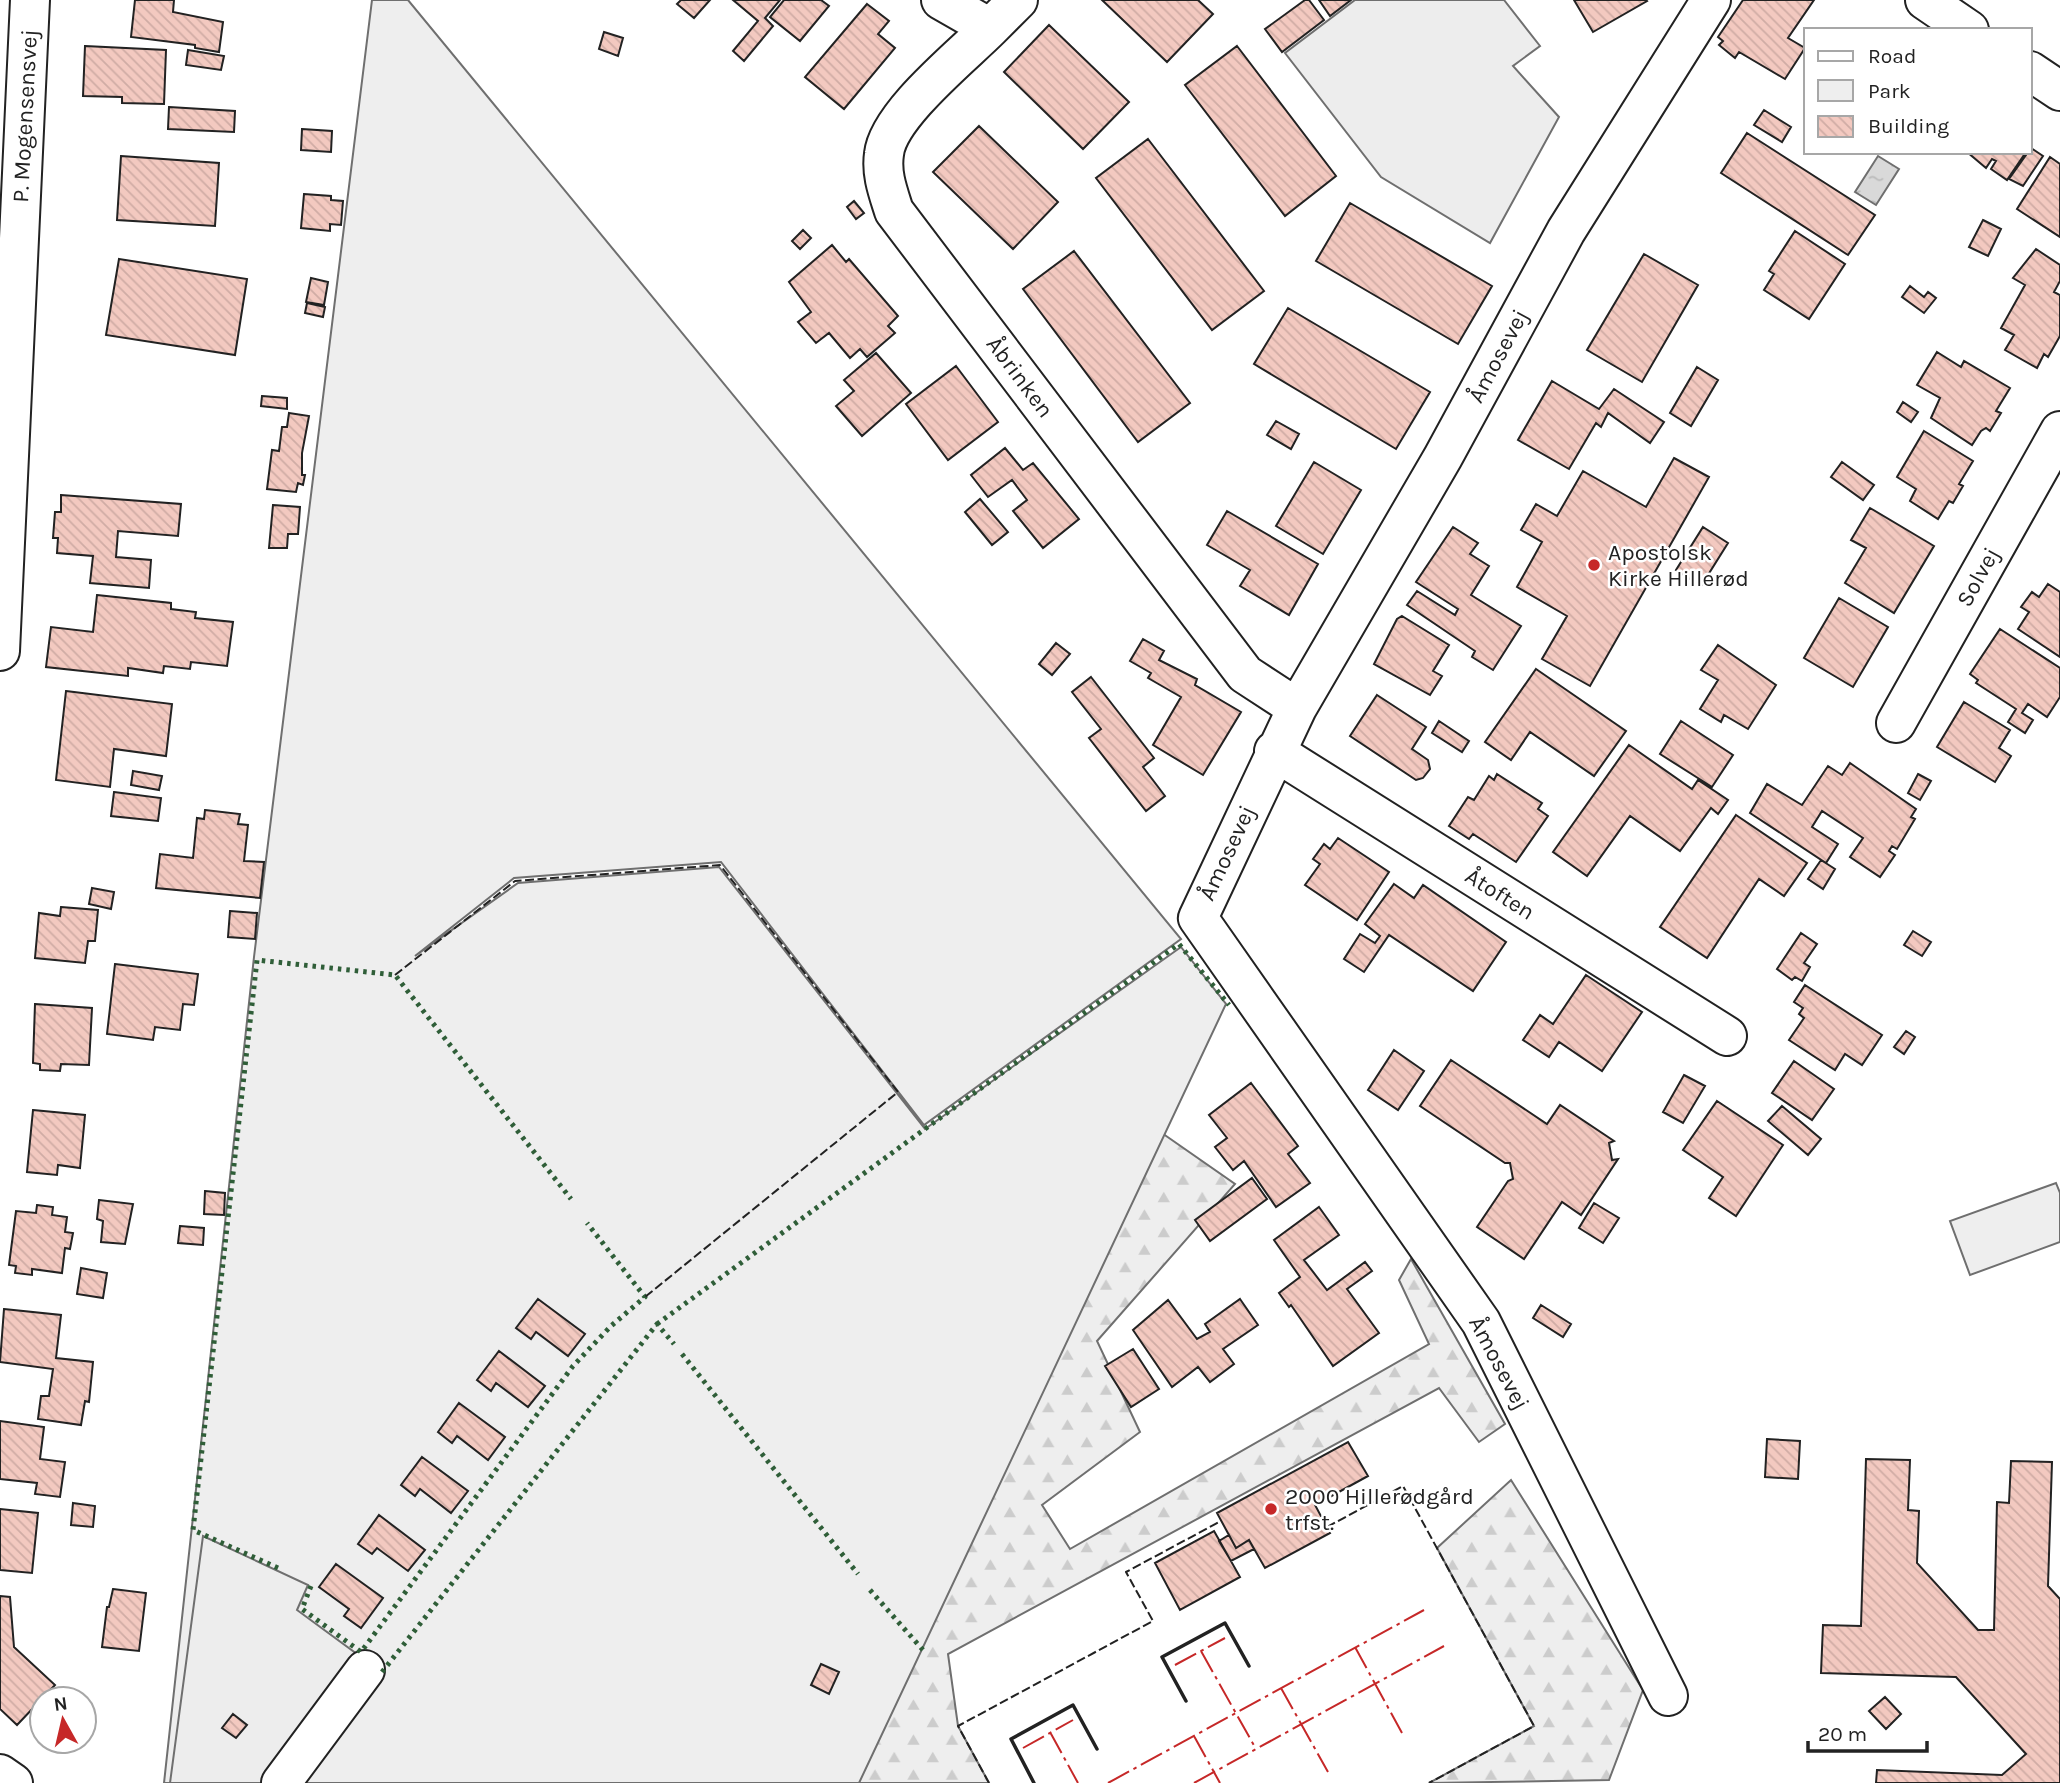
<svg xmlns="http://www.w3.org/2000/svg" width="2060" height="1783" viewBox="0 0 2060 1783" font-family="Karla,sans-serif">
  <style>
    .forest { fill: url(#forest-firs); stroke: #6f6f6f; stroke-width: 2 }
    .park { fill: #eee; stroke: #6f6f6f; stroke-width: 2 }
    .parking { fill: #ededed; stroke: #6f6f6f; stroke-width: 2 }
    .water { fill: url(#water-ripples); stroke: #6f6f6f; stroke-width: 2 }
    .building { fill: url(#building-back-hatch); stroke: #222; stroke-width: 2 }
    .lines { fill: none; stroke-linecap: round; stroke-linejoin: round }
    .minor-casing { stroke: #222; stroke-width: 42 }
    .minor { stroke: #fff; stroke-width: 38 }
    .hedge { stroke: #2f5e38; stroke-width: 5; stroke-dasharray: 3.5 5; stroke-linecap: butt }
    .fence { stroke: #222; stroke-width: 2; stroke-dasharray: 9 3.5; stroke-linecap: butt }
    .wall { stroke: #222; stroke-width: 3.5 }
    .power { stroke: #c62828; stroke-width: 2; stroke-dasharray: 24 5 3.5 5; stroke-linecap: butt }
    .poi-dot { fill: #c62828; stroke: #fff; stroke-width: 2.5 }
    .labels { text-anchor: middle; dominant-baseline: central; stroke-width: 5; stroke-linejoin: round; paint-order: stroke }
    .street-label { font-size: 23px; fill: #222; stroke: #fff }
    .poi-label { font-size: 23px; fill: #222; stroke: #fff; text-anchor: start }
  </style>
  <defs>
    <pattern id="forest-firs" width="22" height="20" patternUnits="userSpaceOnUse" patternTransform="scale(1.75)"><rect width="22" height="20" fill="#eee"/><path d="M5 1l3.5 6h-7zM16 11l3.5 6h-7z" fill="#ccc"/></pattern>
    <pattern id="water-ripples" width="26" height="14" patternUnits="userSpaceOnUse" patternTransform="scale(1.75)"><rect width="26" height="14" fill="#d9d9d9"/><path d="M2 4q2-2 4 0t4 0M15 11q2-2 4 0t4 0" fill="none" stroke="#bababa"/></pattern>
    <pattern id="building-back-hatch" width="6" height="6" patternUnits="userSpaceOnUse" patternTransform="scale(1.75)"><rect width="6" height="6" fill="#f3c9c0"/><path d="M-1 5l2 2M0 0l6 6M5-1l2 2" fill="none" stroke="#d0aca5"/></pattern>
  </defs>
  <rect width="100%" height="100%" fill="#fff"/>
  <path class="forest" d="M1159,1131L1235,1184L1097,1341L1140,1432L1042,1505L1070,1549L1429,1344L1399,1280L1411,1259L1505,1424L1479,1442L1439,1388L948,1654L958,1726L989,1783H857Z
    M1511,1480L1643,1690L1609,1780L1429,1783L1534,1726L1437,1548Z"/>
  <path class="park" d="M372,0H408L1181,939L924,1125L721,862L514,878L415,956L518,883L719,867L925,1129L1181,947L1226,1004L859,1783H164L254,957Z
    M2056,1183L2060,1193V1242L1970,1275L1950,1221Z"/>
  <path class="parking" d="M1355,0H1504L1540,46L1513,66L1559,117L1490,243L1381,177L1285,53Z
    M203,1536L308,1585L297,1610L361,1657L268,1783H170Z"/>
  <path class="water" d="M1878,156L1899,169L1876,205L1855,192Z"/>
  <path class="building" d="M135,0H174L173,12L223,22L219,52L195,48V45L131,37Z
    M681,0H710L694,18L677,4Z
    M733,0H780L765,18L773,26L744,61L733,51L758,21Z
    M784,0H821L829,6L800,41L770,17Z
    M1102,0H1198L1213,14L1167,62Z
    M1305,0H1309L1324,20L1282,52L1265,29Z
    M1319,0H1351L1330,16Z
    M1574,0H1646L1647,1L1593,32Z
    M1743,0H1814L1788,38L1805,48L1785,79L1739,52L1735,58L1719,45L1723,41L1718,37Z
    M867,4L889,21L878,34L895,48L844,109L805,77Z
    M1049,25L1129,102L1083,149L1004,72Z
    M604,32L623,38L618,56L599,49Z
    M85,46L166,50L164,104L122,103V97L83,96Z
    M1237,46L1336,176L1285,216L1185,85Z
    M188,50L224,56L221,70L186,65Z
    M169,107L235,111L234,132L168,129Z
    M1764,110L1791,127L1782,142L1754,125Z
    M979,126L1058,202L1013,249L933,172Z
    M302,129L332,131L331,152L301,150Z
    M1747,133L1875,215L1848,255L1721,173Z
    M1148,139L1264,291L1212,330L1096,178Z
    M2031,148L2043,156L2023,186L2009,179Z
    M1967,152H2026L2007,180L1991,169L1996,161L1992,159L1986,168Z
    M121,156L219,163L215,226L117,220Z
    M2050,157L2060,164V237L2017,209Z
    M304,194L331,196V200L343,201L341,225L330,224V231L301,228Z
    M854,201L864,213L856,219L847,207Z
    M1350,203L1492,286L1458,344L1316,261Z
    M1983,220L2001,229L1988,256L1969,247Z
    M803,230L811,238L800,249L792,241Z
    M1795,231L1845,264L1809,319L1764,290L1774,274L1769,271Z
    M832,245L846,262L849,259L898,316L888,326L895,333L867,357L860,349L850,358L829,333L816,343L798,322L811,312L789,282Z
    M2036,249L2060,265V281L2054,292L2060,295V336L2048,357L2044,354L2037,368L2005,350L2014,335L2001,328L2025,285L2013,278Z
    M1074,251L1190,403L1138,442L1023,289Z
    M1644,254L1698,285L1642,382L1587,350Z
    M119,259L247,279L235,355L106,335Z
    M311,278L328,282L324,305L306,302Z
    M1910,286L1924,297L1928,292L1936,298L1924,313L1902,297Z
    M307,303L325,307L323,317L305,313Z
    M1288,308L1430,392L1396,449L1254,364Z
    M1937,352L1961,367L1964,361L2010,388L1996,411L2001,413L1990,431L1986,428L1981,431L1972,445L1931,418L1940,398L1917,385Z
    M876,353L911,393L862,436L836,406L854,391L844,380Z
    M956,366L998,422L948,460L906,404Z
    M1697,367L1718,380L1691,426L1670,413Z
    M1552,381L1599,409L1614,389L1664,422L1650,443L1608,413L1601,427L1596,423L1569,469L1518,440Z
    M262,396L287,398V409L261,406Z
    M1903,402L1918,412L1911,422L1897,412Z
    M289,413L309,416L302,453V475H305L303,485L298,483L296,492L267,489L272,450L279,451L282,427H287Z
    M1276,421L1299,434L1291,449L1267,435Z
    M1924,431L1973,461L1959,484L1963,486L1953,503L1949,501L1938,519L1910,501L1916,489L1897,477Z
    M1005,448L1023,470L1033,463L1079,519L1043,548L1013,511L1027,500L1012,480L988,497L971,475Z
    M1674,458L1709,477L1590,686L1542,659L1567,616L1517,587L1542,542L1521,530L1536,504L1557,516L1583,471L1646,507Z
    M1314,462L1361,490L1323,554L1276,526Z
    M1842,462L1874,485L1863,500L1831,477Z
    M61,495L181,504L178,536L118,531L116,557L151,560L149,588L90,583L93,556L57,553L58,538H53L55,512H61Z
    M980,499L1008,532L992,545L965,512Z
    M273,505L300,507L298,534H288L287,548H269Z
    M1870,508L1934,546L1894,613L1845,583L1866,548L1851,540Z
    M1227,511L1318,564L1289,615L1240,586L1250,570L1207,545Z
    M1453,527L1478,543L1470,554L1489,566L1471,595L1521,626L1493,670L1472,657L1475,651L1407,605L1417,591L1455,615L1458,609L1416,582Z
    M1703,527L1728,543L1701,586L1676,570Z
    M2048,584L2060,592V657L2018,629L2029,612L2021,607L2032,592L2039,597Z
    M97,595L171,603V609L196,612L195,618L233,622L227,666L191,662L190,669L164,666L163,673L128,668V676L46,667L51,627L93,632Z
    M1839,598L1888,627L1853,687L1804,658Z
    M1402,616L1449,645L1433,671L1442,676L1430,695L1374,664L1397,619Z
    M2000,629L2060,668V697L2047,717L2028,704L2022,713L2033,720L2025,733L2008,722L2016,709L1976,683L1978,680L1970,674Z
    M1143,639L1164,651L1159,660L1197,679L1195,685L1241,712L1203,775L1153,745L1181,697L1148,678L1151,673L1130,661Z
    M1056,643L1070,654L1052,675L1039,664Z
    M1718,645L1776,685L1748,729L1724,715L1721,722L1700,709L1718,680L1701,670Z
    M1536,669L1626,731L1594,776L1530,732L1511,760L1485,742Z
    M1091,677L1154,758L1143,767L1165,796L1146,811L1089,738L1101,729L1072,692Z
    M66,691L172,704L166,756L114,749L110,787L56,780Z
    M1377,695L1426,727L1412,749L1428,760L1430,769L1423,778L1416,780L1350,736Z
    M1964,702L2010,730L1999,748L2011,756L1995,782L1937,747Z
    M1439,721L1469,741L1462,752L1432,733Z
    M1681,721L1733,755L1712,787L1660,754Z
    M1629,745L1692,789L1698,780L1728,800L1718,814L1711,808L1680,851L1630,816L1587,876L1553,852Z
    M1850,763L1916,809L1911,817L1915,819L1897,849L1892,846L1889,851L1895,855L1880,877L1850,857L1863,838L1822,811L1812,827L1838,844L1826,863L1750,813L1767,784L1802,805L1828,766L1842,775Z
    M133,771L162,776L159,790L131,785Z
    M1497,774L1542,803L1538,809L1548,816L1516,862L1473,834L1469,839L1449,826L1468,797L1474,800L1489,776L1494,780Z
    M1918,774L1931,781L1920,800L1908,793Z
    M114,792L161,798L158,821L111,816Z
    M205,810L240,814L238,824L248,825L244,861L264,862L260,898L156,888L160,854L193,858L197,818L204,819Z
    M1736,815L1807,863L1784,896L1759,879L1707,958L1660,927Z
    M1338,838L1389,872L1357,920L1305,885L1320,864L1313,859L1324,844L1330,849Z
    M1821,860L1835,869L1823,889L1808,879Z
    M1394,884L1414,898L1423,885L1506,942L1473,991L1389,935L1364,972L1344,959L1360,934L1375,943L1380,936L1365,924Z
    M92,888L114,892L111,909L89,904Z
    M61,907L98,910L95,941H88L85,963L35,958L39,913L60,916Z
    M230,911L257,913L255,939L228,937Z
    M1913,931L1931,942L1922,956L1904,945Z
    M1801,933L1817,944L1804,963L1810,967L1802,981L1795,977L1792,980L1777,969Z
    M115,964L198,974L194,1005L183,1004L180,1030L155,1027L153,1040L107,1034Z
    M1586,975L1642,1012L1602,1071L1559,1042L1549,1057L1523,1040L1540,1015L1553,1024Z
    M1805,985L1882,1035L1862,1065L1845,1054L1835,1070L1789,1040L1804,1018L1799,1014L1803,1008L1794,1002Z
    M35,1004L92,1008L89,1065L61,1064L60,1071L40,1070V1064L33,1063Z
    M1906,1031L1915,1037L1904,1054L1894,1047Z
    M1394,1050L1424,1071L1398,1110L1368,1090Z
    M1451,1060L1547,1124L1560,1105L1614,1141L1609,1143L1612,1160L1618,1159L1581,1215L1562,1202L1524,1259L1477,1227L1508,1181L1513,1179L1510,1163H1505L1420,1106Z
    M1794,1061L1834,1089L1812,1120L1772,1093Z
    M1684,1075L1705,1086L1683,1123L1663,1112Z
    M1251,1083L1298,1146L1288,1154L1310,1183L1276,1207L1244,1161L1233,1170L1215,1147L1227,1138L1209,1115Z
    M1717,1101L1783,1145L1736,1216L1709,1198L1723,1177L1683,1150Z
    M1782,1106L1821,1139L1808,1155L1768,1121Z
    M33,1110L85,1115L80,1168L58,1165L57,1175L27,1172Z
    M1252,1178L1267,1199L1210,1241L1195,1220Z
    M205,1191L225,1193L224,1215L204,1214Z
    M99,1200L133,1204L125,1244L101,1242L103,1221L97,1219Z
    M1594,1203L1619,1218L1603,1243L1579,1228Z
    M37,1205L53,1207L52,1215L67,1217L65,1232L73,1233L70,1249L65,1248L62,1273L32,1269V1275L15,1273L16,1266L9,1265L16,1211L36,1213Z
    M1319,1207L1339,1235L1304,1260L1327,1290L1365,1262L1372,1271L1347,1289L1379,1333L1333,1366L1291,1305L1289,1307L1279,1293L1300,1277L1274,1240Z
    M180,1226L204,1228L203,1245L178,1243Z
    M81,1268L107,1273L103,1298L77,1294Z
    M538,1299L585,1334L568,1356L536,1332L531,1339L516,1328Z
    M1240,1299L1258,1325L1223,1349L1234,1364L1210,1382L1198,1367L1172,1387L1133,1330L1168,1300L1197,1339L1210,1332L1205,1324Z
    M1541,1305L1571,1324L1563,1337L1533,1318Z
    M4,1309L61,1315L56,1358L93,1362L89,1402L85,1401L81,1425L38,1419L41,1396H49L53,1369L0,1362Z
    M1133,1349L1159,1389L1131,1407L1105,1366Z
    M499,1351L545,1386L528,1407L496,1383L491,1391L477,1380Z
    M459,1403L505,1437L488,1460L457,1436L452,1443L438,1432Z
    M0,1421L44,1427L40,1459L65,1462L60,1497L35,1494L37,1483L0,1479Z
    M1767,1439L1800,1441L1798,1479L1765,1477Z
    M1348,1442L1368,1476L1315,1505L1330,1533L1265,1568L1249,1540L1236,1548L1217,1513Z
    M422,1457L468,1491L451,1513L420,1489L415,1496L401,1485Z
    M1866,1459L1910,1460L1908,1510L1919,1511L1917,1563L1978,1630H1994L1997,1502L2009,1503L2011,1461L2052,1462L2048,1586L2060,1599V1783H1876L1877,1770L2002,1775L2026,1754L1956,1677L1821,1673L1823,1625L1861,1626Z
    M73,1503L95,1506L93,1527L71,1525Z
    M0,1509L38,1513L32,1573L0,1570Z
    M379,1515L425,1550L408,1571L377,1548L372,1554L358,1544Z
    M1214,1531L1240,1577L1180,1610L1155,1563Z
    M1229,1535L1236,1548L1249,1540L1254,1549L1231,1561L1219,1541Z
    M336,1564L383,1598L361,1628L344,1616L349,1609L319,1587Z
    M113,1589L146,1593L139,1651L102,1647L107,1607H109Z
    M0,1596L10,1597L14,1647L55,1685L17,1725L0,1709Z
    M821,1664L839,1672L829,1694L811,1685Z
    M1885,1697L1901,1714L1886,1729L1869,1711Z
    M233,1714L247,1725L236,1738L222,1728Z"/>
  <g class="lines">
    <defs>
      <path id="minor" d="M941,0L990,28L1018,0
        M1925,0L1969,30
        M990,28C962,56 888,115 884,154C881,174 888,192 894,211L1245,674L1297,708
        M2030,71L2060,91
        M0,651L30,0
        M1896,723L2060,431
        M1274,751L1727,1036
        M1668,1696L1481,1322L1198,918L1297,708L1443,457L1566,231L1711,0
        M0,1774L13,1783
        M281,1783L365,1670"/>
    </defs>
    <use href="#minor" class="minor-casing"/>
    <use href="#minor" class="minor"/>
    <path class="hedge" d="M657,1324L1179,944L1229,1005
      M682,1354L858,1574
      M278,1568L193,1530L257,960L395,975L571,1199
      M311,1586L302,1609L361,1652L573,1366L611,1326L645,1297L587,1223
      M870,1590L923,1650
      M382,1672L657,1324L674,1344"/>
    <path class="fence" d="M395,975L515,881L720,865L898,1092L645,1297
      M1327,1527L1403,1486L1534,1726L1429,1783
      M989,1783L958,1726L1153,1621L1126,1572L1221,1521"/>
    <path class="wall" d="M1186,1701L1162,1657L1225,1623L1249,1666
      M1034,1783L1011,1739L1073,1705L1097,1749"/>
    <path class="power" d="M1355,1647L1402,1733
      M1201,1651L1256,1749
      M1175,1665L1225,1638
      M1281,1688L1328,1772
      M1050,1732L1078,1783
      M1194,1736L1220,1783
      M1023,1748L1073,1720
      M1108,1783L1424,1610
      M1194,1783L1444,1646"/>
  </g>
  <g class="poi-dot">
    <circle cx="1594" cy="565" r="7"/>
    <circle cx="1271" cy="1509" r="7"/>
  </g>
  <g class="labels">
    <g class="street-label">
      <text transform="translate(25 116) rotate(-87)">P. Mogensensvej</text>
      <text transform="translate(1498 356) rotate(-62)">Åmosevej</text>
      <text transform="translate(1020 377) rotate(53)">Åbrinken</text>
      <text transform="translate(1978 577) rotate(-61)">Solvej</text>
      <text transform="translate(1227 853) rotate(-65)">Åmosevej</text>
      <text transform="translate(1500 894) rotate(32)">Åtoften</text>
      <text transform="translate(1499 1363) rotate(62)">Åmosevej</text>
    </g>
    <g class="poi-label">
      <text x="1608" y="552">Apostolsk<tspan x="1608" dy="26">Kirke Hillerød</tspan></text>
      <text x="1285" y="1496">2000 Hillerødgård<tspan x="1285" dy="26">trfst.</tspan></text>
    </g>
  </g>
  <rect x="1804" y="28" width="228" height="126" fill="#ffffff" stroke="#a7a7a7" stroke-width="2"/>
  <rect x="1818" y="51" width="35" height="10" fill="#ffffff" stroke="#a7a7a7" stroke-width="2"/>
  <text x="1868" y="63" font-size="21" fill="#222222">Road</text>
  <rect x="1818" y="80" width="35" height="21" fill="#eeeeee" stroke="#a7a7a7" stroke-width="2"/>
  <text x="1868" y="98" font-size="21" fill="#222222">Park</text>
  <rect x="1818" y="116" width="35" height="21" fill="url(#building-back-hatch)" stroke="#a7a7a7" stroke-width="2"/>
  <text x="1868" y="133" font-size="21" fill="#222222">Building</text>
  <g transform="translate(63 1720) rotate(352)"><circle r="33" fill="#ffffff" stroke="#a7a7a7" stroke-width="2"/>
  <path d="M0-5L12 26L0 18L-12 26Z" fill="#c62828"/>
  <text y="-10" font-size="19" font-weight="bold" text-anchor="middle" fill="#222222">N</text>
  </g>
  <path d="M1808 1741v10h119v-10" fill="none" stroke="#222222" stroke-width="3.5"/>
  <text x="1818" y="1741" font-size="21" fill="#222222" stroke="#ffffff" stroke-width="5" paint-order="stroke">20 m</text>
</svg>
